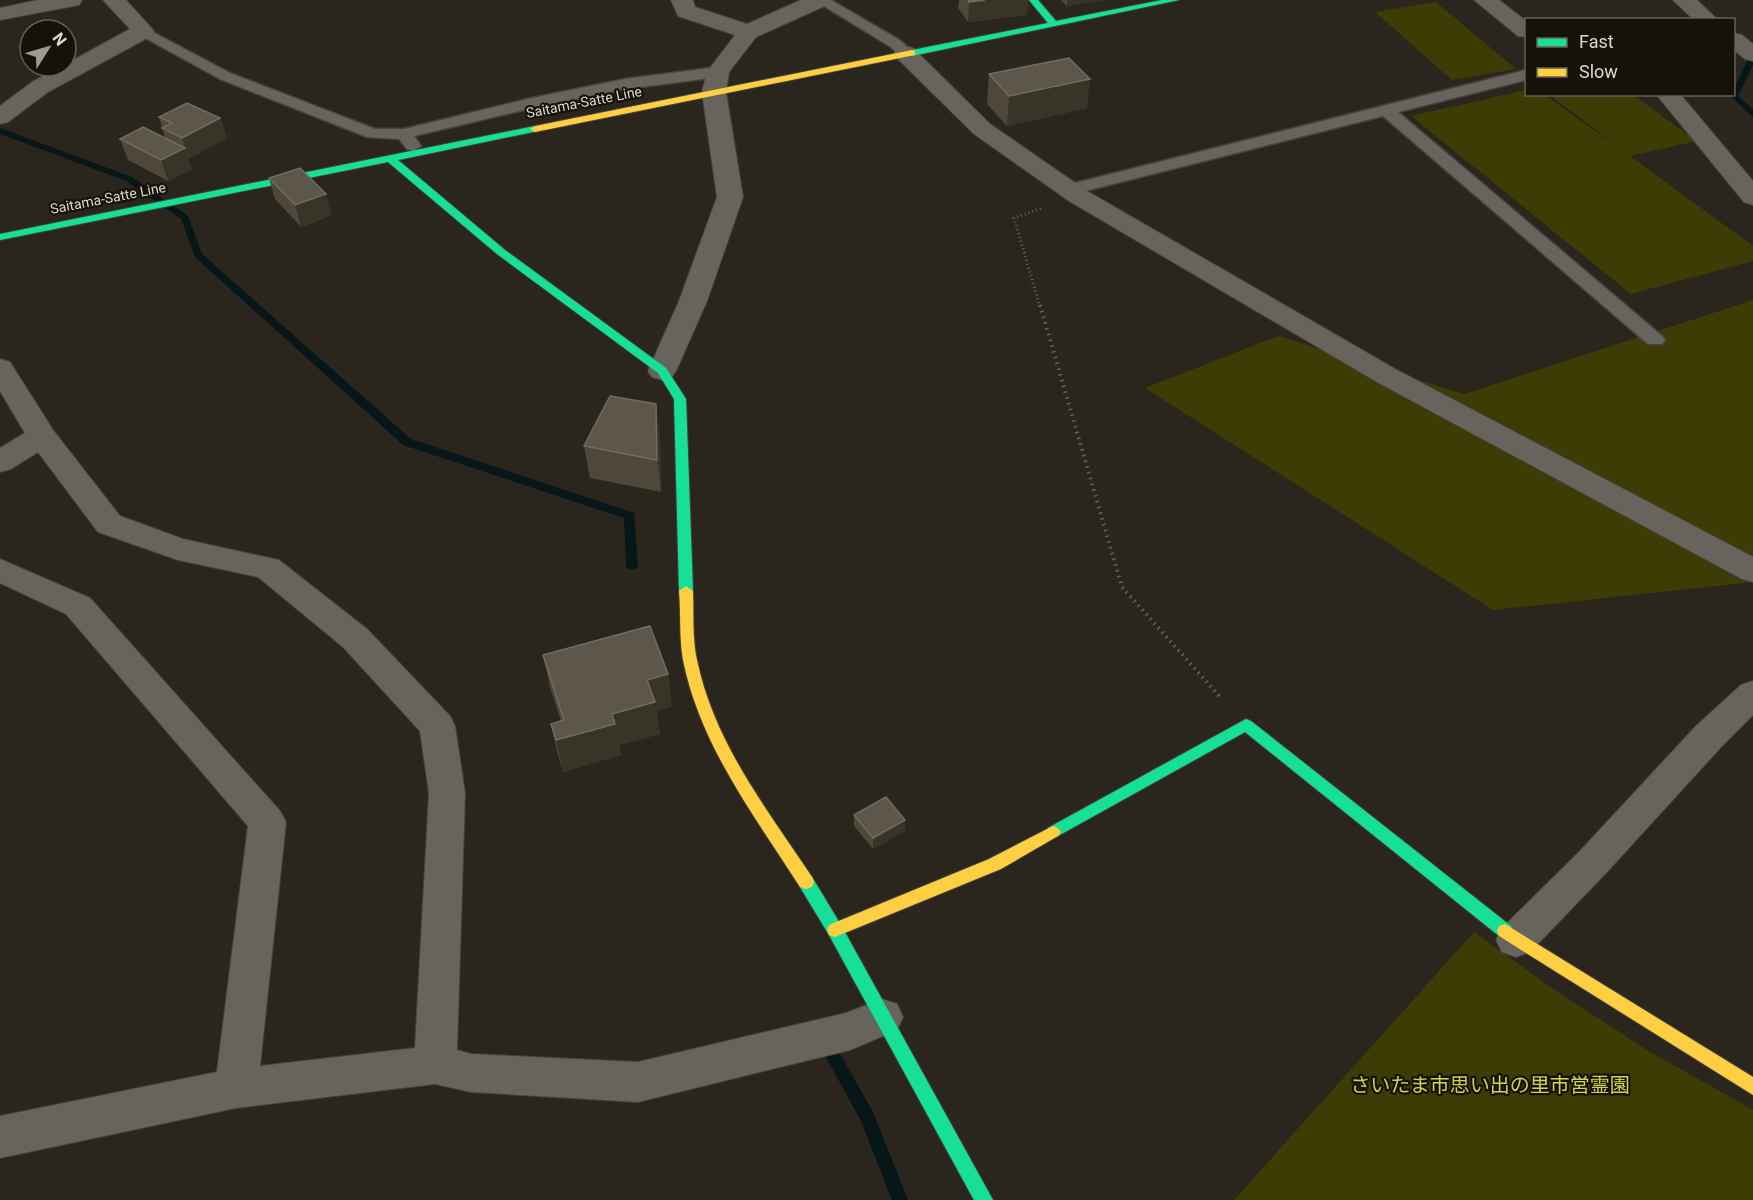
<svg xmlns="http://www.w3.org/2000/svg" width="1753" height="1200" viewBox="0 0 1753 1200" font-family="Roboto,'Noto Sans JP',sans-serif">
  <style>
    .green { fill: #3c3c04 }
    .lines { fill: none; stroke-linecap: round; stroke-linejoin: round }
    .stream { fill: #071718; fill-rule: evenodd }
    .lane-casing { stroke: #46433b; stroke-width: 3 }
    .street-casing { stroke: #46433b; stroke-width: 2 }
    .fast-casing { stroke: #46433b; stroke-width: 2 }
    .slow-casing { stroke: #46433b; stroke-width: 2 }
    .path-far1 { stroke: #65625a; stroke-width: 3; stroke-dasharray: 1 3; stroke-linecap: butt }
    .path { stroke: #65625a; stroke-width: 4; stroke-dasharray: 1.5 4.5; stroke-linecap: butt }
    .lane { fill: #67645d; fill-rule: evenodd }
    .street { fill: #67645d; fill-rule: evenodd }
    .fast { fill: #16e098; fill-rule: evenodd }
    .slow { fill: #ffcf43; fill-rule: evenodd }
    .wall { fill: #4d483a }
    .shaded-wall { fill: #383428 }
    .building { fill: #5c574a; stroke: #706c5e; stroke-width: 1.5 }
    .labels { text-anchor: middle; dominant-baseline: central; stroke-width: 4.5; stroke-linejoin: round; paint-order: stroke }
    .far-street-label { font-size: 14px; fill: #ddd8cd; stroke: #15120a }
    .near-park-label { font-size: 20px; fill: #d0d450; stroke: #15120a }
  </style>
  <rect width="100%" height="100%" fill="#2a261d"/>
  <path class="green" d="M1436,2L1516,69L1452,80L1375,12Z
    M1526,90V94L1545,95L1623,151L1550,95H1633L1697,141L1630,156L1753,246V261L1631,294L1411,116Z
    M1753,300V582L1493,610L1145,388L1278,336L1464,394Z
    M1474,932L1555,990L1647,1050L1753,1110V1200H1234Z"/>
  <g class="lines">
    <path class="stream" d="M1750,55H1753V65L1738,96L1753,109V117L1730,96L1734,94V88Z
      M0,128L132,177L188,216L202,254L411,439L634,513L638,566L636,569H628L626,566L624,518L403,445L195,257L181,219L126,181L0,134Z
      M825,1034L830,1036L873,1112L908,1200H892L861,1121L817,1041L820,1036Z"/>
    <defs>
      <path id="lane" d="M814,0H831L901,41L913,53L905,58L900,56L891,47Z
        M143,27L230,73L375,129H404L532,98L625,79L718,67L726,72L718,77L625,89L532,108L414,136L421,146L413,151L407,149L399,139L367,137L220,79L138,34L136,31L138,28Z
        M1526,70V80L1398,112L1662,336L1665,340L1662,344H1648L1383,116L1069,195L1063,194L1060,190L1063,186Z"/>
      <path id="street" d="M38,0H82L79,5L0,20V8Z
        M103,0H126L154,31L151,36L48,92L8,122L0,124V106L32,82L62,66H66V64L130,29Z
        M671,0H693L695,7L747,24L801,0H830L827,5L756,37L729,72L726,92L743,197L707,301L676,371L672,377L662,380L652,377L648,371L679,301L717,197L702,92L707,72L735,35L678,16Z
        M1474,0H1499L1526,21V37L1518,36Z
        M1673,0H1697L1718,20H1694Z
        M1734,33L1742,35L1753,44V61L1745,59L1734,50Z
        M905,46L913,48L990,124L1087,191L1397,370L1753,557V582L1742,579L1377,382L1069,201L974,134L897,58L894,53L897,48Z
        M1656,94H1680L1753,181V205L1744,202Z
        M0,359L10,362L53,430L120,516L183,539L279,560L367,629L450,716L455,726L465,793L457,1050L471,1054L638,1062L846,1013L882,999L897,1004L903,1017L897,1030L850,1050L638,1102L471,1092L435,1084L236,1108L0,1158V1116L217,1072L248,826L66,614L0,583V559L90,598L280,811L286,822L260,1066L415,1048L429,793L420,731L343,647L258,577L178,560L98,532L38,452L11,469L0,472V448L25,433L0,391Z
        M1753,681V715L1722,746L1606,873L1530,952L1516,957L1502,952L1496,940L1502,928L1580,851L1696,726L1741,685Z"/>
      <path id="fast" d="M1029,0H1038L1056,21L1162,0H1179L912,56L907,53L912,50L1048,23Z
        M535,126L538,127V131L398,160L505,250L666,368L686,399L693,591L691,594H681L679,591L674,399L658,373L497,254L388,162L0,240V234Z
        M1246,719L1251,721L1511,926L1513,931L1511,936L1505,938L1499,936L1245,732L1058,836L1053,838L1048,836L1045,832L1048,828Z
        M806,875L812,877L841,925L993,1200H974L829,935L800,887L798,882L800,877Z"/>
      <path id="slow" d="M912,50L915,51V55L535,132L530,129L535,126Z
        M686,586L693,591C694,614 692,637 697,660C714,742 766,808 812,877L814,882L812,887L806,889L800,887C754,815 700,745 683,660C679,637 681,614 679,591Z
        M1053,826L1058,828L1061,832L1058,836L1001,869L835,937L829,935L827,930L829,925L989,859Z
        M1505,924L1753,1077V1095L1499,936L1497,931L1499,926Z"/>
    </defs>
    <use href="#lane" class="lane-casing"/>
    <use href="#street" class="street-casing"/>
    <use href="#fast" class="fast-casing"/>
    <use href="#slow" class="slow-casing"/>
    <path class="path-far1" d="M1040,307L1014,218L1042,208"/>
    <path class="path" d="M1040,305L1122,587L1221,698"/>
    <use href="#lane" class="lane"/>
    <use href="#street" class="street"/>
    <use href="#fast" class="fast"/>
    <use href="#slow" class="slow"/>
  </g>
  <path class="wall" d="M959,0H1028L1027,15L968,22L958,8Z
    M1061,0H1103L1067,6Z
    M989,74L1087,108L1007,126L987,104Z
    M159,117L220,118L227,138L188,158L192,169L168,181L128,160L120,139L165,138Z
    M269,178L332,215L301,227L275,199Z
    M660,436L661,492L590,478L584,446Z
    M543,655L672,706L656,711L660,734L619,745L621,755L563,772L558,755L551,724L561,721L550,687Z
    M854,815L905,820V831L873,849L854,826Z"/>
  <path class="shaded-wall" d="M985,0H1028L1027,15L968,22L969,2Z
    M1067,0H1103L1067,6Z
    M1090,79L1087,108L1007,126L1009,96Z
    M220,118L227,138L189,159L182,138Z
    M185,148L192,169L168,181L161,160Z
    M326,194L332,215L301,227L295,205Z
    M656,404L660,436L661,492L657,460Z
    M668,674L672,706L656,711L660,734L619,745L621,755L563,772L556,740L612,714L647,680Z
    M905,820V831L873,849V838Z"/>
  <path class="building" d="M968,0H985L969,2Z
    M1069,58L1090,79L1009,96L989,74Z
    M187,103L220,118L182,138L162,128L172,123L159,117Z
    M143,127L185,148L161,160L120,139Z
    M300,168L326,194L295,205L269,178Z
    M610,396L656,404L657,460L584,446Z
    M650,626L668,674L647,680L655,702L612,714L615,724L556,740L551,724L564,720L543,655Z
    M886,797L905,820L873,838L854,815Z"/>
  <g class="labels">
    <g class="far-street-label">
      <text transform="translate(584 102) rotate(-11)">Saitama-Satte Line</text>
      <text transform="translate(108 198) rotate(-11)">Saitama-Satte Line</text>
    </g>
    <g class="near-park-label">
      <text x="1490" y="1085">さいたま市思い出の里市営霊園</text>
    </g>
  </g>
  <rect x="1525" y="18" width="210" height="78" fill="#15120a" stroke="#656158" stroke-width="1.5"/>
  <rect x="1537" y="38" width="30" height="9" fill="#16e098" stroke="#656158" stroke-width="1.5"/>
  <text x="1579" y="48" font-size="18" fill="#ddd8cd">Fast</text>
  <rect x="1537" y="68" width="30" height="9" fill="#ffcf43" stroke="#656158" stroke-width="1.5"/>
  <text x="1579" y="78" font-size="18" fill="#ddd8cd">Slow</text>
  <g transform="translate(48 48) rotate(53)"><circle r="28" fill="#15120a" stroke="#656158" stroke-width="1.5"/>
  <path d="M0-4.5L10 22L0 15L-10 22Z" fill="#9e9a8f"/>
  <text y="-9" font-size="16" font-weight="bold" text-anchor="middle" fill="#ddd8cd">N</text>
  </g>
</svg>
